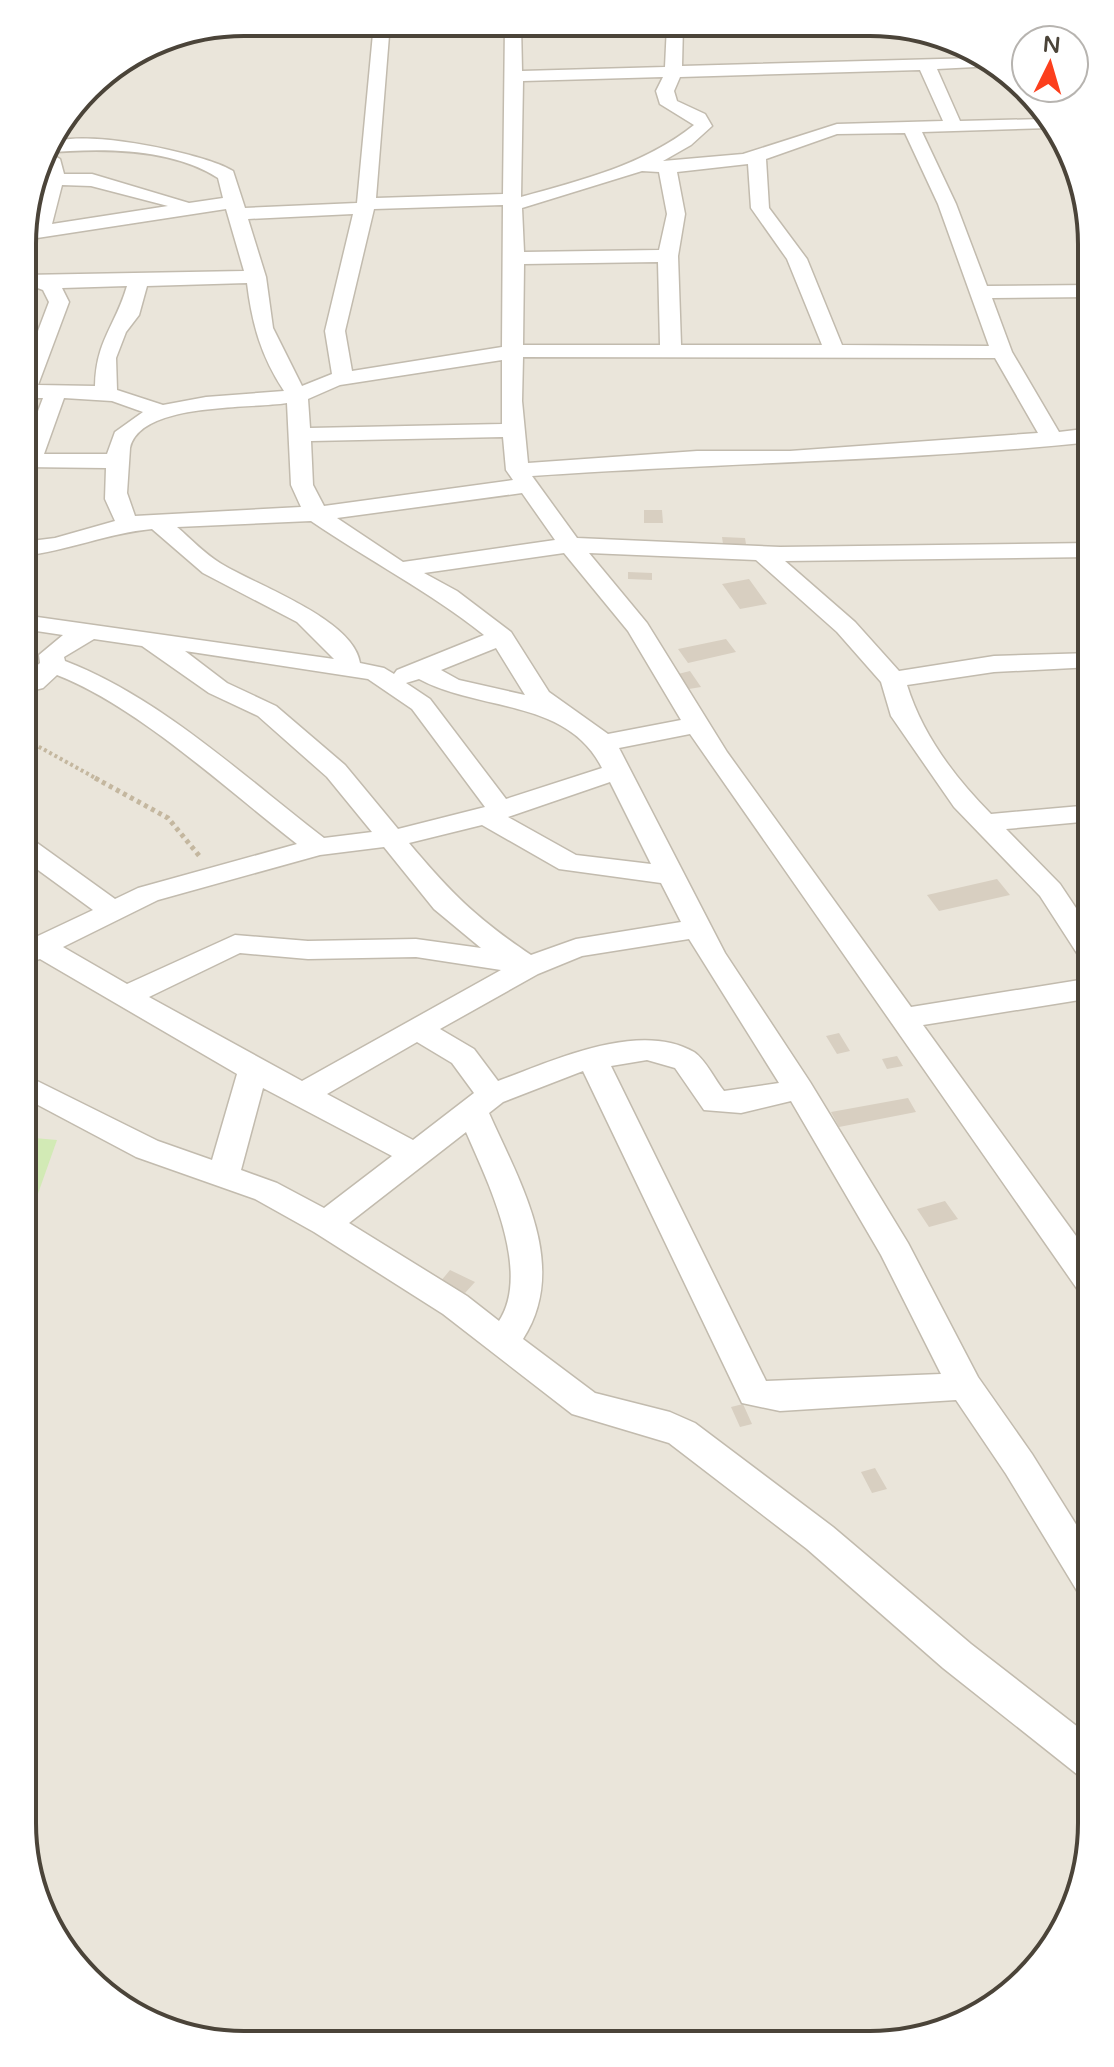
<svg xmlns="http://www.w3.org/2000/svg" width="1114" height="2067" viewBox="0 0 1114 2067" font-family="'Varela Round',sans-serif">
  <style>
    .residential { fill: #eae5da }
    .green { fill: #d2eab5 }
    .building { fill: #d8cfc1 }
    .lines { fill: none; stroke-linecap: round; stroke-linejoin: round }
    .minor-casing { stroke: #c2bbae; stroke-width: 3 }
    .path-far1 { stroke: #c4b79f; stroke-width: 4; stroke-dasharray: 3 3; stroke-linecap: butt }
    .path { stroke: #c4b79f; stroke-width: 5; stroke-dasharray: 4 4; stroke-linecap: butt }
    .minor { fill: #fff; fill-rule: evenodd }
    .rim { fill: none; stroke: #4b4439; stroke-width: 4 }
  </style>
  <rect width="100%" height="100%" fill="#f6f3ec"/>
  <path class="residential" d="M244,22L913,26L1016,77L1080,172L1092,244L1091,1838L1046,1958L942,2033L870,2045L215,2043L98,1990L34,1895L22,1823L24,216L45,146L97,77L160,39Z"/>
  <path class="green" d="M23,1137L57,1140L23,1236Z"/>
  <path class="building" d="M644,510H662L663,523H644Z
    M722,537L745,538L746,544H723Z
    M628,572L652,573V580L628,579Z
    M749,579L767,604L740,609L722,584Z
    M726,639L736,652L688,663L678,649Z
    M690,671L701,687L689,689L678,674Z
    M997,879L1010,895L939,911L927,895Z
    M839,1033L850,1051L837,1054L826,1036Z
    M897,1056L903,1066L887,1069L882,1059Z
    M908,1098L916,1112L839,1127L831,1112Z
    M945,1201L958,1219L929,1227L917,1209Z
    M450,1270L475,1282L465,1293L440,1282Z
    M743,1404L752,1424L740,1427L731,1407Z
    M875,1468L887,1489L872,1493L861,1472Z"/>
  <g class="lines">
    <defs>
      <path id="minor" d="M374,23H390L376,198L503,194L505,24H521L522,71L665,67L667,25H683L682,66L978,58L994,66L937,69L960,121L1044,119L1050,128L922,132L956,204L987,286L1092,285V297L992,298L1012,352L1059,432L1092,428V442C906,461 719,463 532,476L577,538L780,547L1092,543V557L785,561L855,622L899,671L994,656L1092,653V667L994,672L907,685C922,734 955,778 991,814L1092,805V821L1006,829L1060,884L1092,932V963L1082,961L1040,896L954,807L891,716L881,682L837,632L756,560L589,553L647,623L727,752L911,1007L1092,978V998L923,1025L1092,1258V1296L1080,1293L690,734L619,748L725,953L810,1082L908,1243L978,1377L1032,1454L1092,1550V1598L1079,1594L1006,1474L956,1400L780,1411L742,1403L583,1071L503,1102L489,1113C520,1183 570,1266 523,1339L595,1393L670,1412L695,1423L833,1527L971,1644L1092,1738V1780L1078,1775L943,1668L807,1549L669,1443L572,1414L443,1314L314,1232L255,1199L136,1157L23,1097V1074L158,1141L212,1160L237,1074L40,959L23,964V943L93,910L23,859V838L33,840L115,899L138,888L297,844C227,790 139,707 57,675L43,688L23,693V677L40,663L39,655L63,635L23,629V615L334,659L297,622L203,573L152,529C108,533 67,551 23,556V542L55,538L115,521L105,499L106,468L24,467V448L43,398H24V368L49,302L43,290L24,283V275L244,271L226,209L24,240V228L32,227L46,174L42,159L51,154L60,159L64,174H92L189,203L223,198L218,178C170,147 98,148 44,153L45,146C72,125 204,153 233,171L245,208L357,203ZM920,70L943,121L837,124L743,154L663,161L691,145L712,126L705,114L677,101L674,91L680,77ZM663,77L656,91L660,104L694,125C644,165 582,180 521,197L523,81ZM905,133L938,204L989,346L842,345L807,259L769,208L766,159L837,134ZM748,164L751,208L787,259L822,345H681L678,256L685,214L677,172ZM642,171L659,172L667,214L659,250L524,252L522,208ZM62,185L91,186L168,206L52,224ZM503,205L502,347L352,371L345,331L374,209ZM353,214L325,331L332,374L302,386L273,328L266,277L248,219ZM658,262L660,345H523L524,264ZM247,283C252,324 261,356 284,391L206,397L163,405L117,390L116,358L126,332L139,315L147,286ZM127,286C115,327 96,340 95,386L38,385L69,302L62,288ZM523,357L995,358L1038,433L790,451H697L528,463L522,401ZM502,360V424L310,428L308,399L340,385ZM64,398L112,401L143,412L115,432L107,454H44ZM287,403L291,485L301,507L135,516L127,493L130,448C140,402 250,409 287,403ZM503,437L506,470L513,480L324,506L313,485L311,441ZM522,493L555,540L403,562L337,518ZM311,521C368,560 430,592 484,635L397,670L394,674L384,668L360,663C354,619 255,585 220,563C205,554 191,539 177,527ZM564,553L628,631L681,720L608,734L549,692L511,632L457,591L424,573ZM94,639L142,646L209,693L258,716L327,777L372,832L324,838C243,776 161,698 65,661L64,657ZM496,648L525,695L459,680L441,670ZM185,651L368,679L412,709L485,807L398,829L345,765L276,706L227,683ZM419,679C480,712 567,698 602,768L506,799L430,699L406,683ZM610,782L651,864L576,855L508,817ZM482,825L559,869L661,883L681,922L576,939L531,955C476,918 451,893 409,843ZM384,847L434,909L481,948L416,939L308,941L235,935L127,984L63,947L158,900L320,855ZM689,939L779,1083L724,1091C715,1080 706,1060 694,1052C639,1020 552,1061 498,1081L474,1049L440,1029L538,974L582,956ZM240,953L308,959L416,957L501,970L302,1081L149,997ZM417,1042L452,1063L474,1093L413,1140L327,1094ZM647,1060L675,1068L704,1110L741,1113L791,1101L881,1255L941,1374L766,1381L611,1066ZM263,1088L392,1156L324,1208L277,1183L241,1170ZM466,1132C487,1180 532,1271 499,1321L467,1296L349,1223Z
        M1068,154L1080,172L1082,185L1074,184L1062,159Z"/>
    </defs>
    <use href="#minor" class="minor-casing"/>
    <path class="path-far1" d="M23,738L99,780"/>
    <path class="path" d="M95,778L168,818L201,858"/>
    <use href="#minor" class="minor"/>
  </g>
  <path d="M0 0H1114V2067H0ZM244 36H870A208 208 0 0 1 1078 244V1823A208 208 0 0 1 870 2031H244A208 208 0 0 1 36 1823V244A208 208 0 0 1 244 36Z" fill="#fff" fill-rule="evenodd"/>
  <path class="rim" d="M244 36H870A208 208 0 0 1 1078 244V1823A208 208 0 0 1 870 2031H244A208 208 0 0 1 36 1823V244A208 208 0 0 1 244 36Z"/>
  <g transform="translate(1050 64) rotate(5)"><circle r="38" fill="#ffffff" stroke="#b7b4b0" stroke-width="2"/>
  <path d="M0-6L14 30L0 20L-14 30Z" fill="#fc3f1d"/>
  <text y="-12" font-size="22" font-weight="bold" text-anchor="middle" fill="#4b4439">N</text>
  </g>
</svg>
